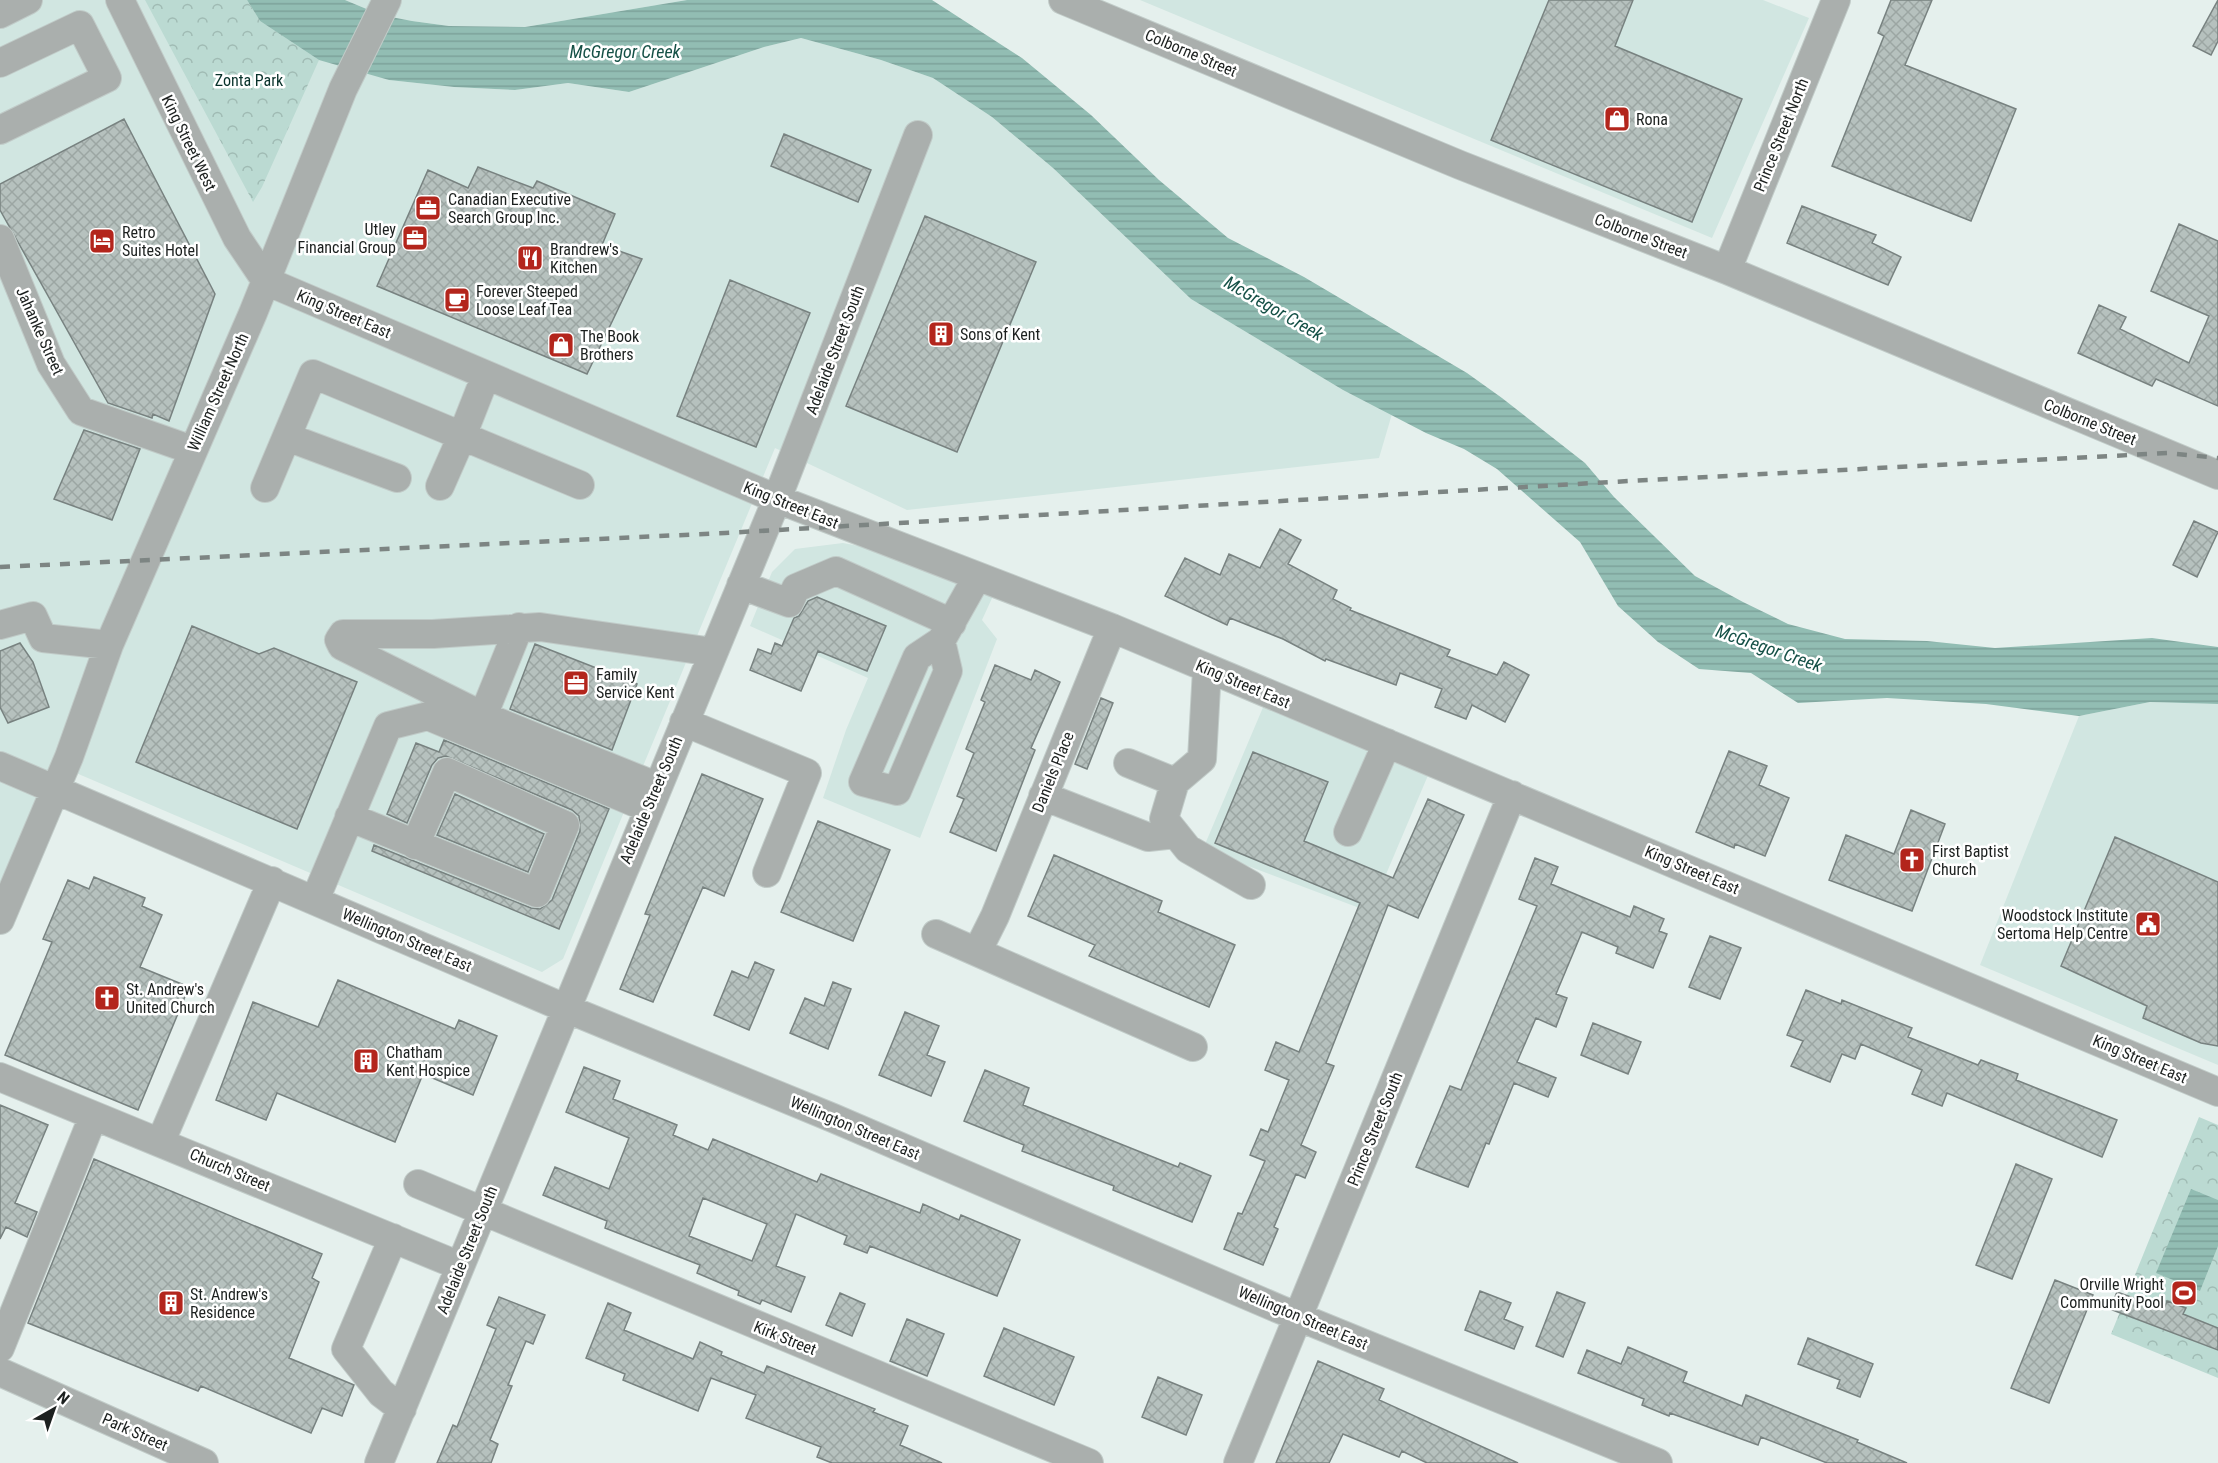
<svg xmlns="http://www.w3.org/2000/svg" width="2218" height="1463" viewBox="0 0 2218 1463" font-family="'Roboto Condensed',sans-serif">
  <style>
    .built { fill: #d1e6e1 }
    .forest { fill: url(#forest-crowns) }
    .water { fill: url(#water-rules) }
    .building { fill: url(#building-cross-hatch); stroke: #788280; stroke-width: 1.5; fill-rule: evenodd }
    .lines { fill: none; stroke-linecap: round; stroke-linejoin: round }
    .minor-casing { stroke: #c1cbc8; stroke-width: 30 }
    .minor { stroke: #aaafad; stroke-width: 28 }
    .rail { stroke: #7d8583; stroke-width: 4.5; stroke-dasharray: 10 10; stroke-linecap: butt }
    .labels { text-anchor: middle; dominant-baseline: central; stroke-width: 5; stroke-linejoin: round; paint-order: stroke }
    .street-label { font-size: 16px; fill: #1c201f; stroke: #fff }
    .park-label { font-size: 16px; fill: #08322b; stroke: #fff }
    .poi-label { font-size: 16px; fill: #1c201f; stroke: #fff; text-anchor: start }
    .water-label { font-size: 18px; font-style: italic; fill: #155046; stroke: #fff }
  </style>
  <defs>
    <pattern id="forest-crowns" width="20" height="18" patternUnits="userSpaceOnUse" patternTransform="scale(1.5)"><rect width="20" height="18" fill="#bbdad2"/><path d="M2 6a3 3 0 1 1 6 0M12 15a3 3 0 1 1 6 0" fill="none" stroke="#a0bbb4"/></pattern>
    <pattern id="water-rules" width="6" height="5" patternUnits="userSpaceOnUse" patternTransform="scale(1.5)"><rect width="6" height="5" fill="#92bdb3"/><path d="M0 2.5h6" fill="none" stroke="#7da29a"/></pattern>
    <pattern id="building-cross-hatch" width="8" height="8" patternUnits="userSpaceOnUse" patternTransform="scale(1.5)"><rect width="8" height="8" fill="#b6c1be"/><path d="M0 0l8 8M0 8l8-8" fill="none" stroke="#9ca6a3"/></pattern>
  </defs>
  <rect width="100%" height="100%" fill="#e5f0ed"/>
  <path class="built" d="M0,0H247L260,21L389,80L454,87L515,90L568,83L629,92L764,47L801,38L881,60L933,78L992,117L1053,168L1191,299L1343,390L1392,414L1379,458L907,510L775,448L563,959L542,972L55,764L0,896Z
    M345,0H687L525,27L449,26L412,21L381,15Z
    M1140,0H1763L1809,18L1712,238Z
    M843,543L880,550L993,596L982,620L997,639L920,838L823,798L846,730L868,678L750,626L772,572L795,549Z
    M2150,702L2218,704V1065L1980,965L2079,716Z
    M1264,705L1429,773L1370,912L1203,849Z"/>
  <path class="forest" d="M145,0H247L260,21L319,60L262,187L253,202Z
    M2199,1117L2218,1125V1378L2111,1334Z"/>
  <path class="water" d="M247,0H345L381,15L412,21L449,26L525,27L687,0H932L1022,58L1091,115L1159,180L1228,238L1304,277L1467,373L1502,398L1585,463L1614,497L1695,576L1743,602L1788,624L1845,639L1927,641L1995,648L2152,638L2218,647V704L2150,702L2079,716L1986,704L1887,698L1798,703L1751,673L1699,669L1658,642L1618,606L1580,542L1497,469L1464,449L1426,433L1343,390L1191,299L1053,168L992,117L933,78L881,60L801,38L764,47L629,92L568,83L515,90L454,87L389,80L319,60L260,21Z
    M2191,1189L2218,1200V1246L2200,1291L2156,1273Z"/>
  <path class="building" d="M1549,0H1633L1615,46L1742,99L1692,222L1491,140Z
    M1891,0H1932L1905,65L2016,109L1971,221L1832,166L1884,36L1878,33Z
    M2218,0V41L2211,55L2193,46Z
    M124,119L215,294L169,421L153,414L152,418L108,403L0,210V184Z
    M784,134L871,170L858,202L771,166Z
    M478,167L533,188L537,181L615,214L602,245L642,259L587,374L377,286L428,170L468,188Z
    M1802,206L1876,235L1872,243L1901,257L1888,285L1787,243Z
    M925,216L1036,262L957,452L846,406Z
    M2179,224L2218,241V406L2156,379L2152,386L2078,353L2099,305L2126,317L2120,329L2189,363L2209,316L2151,291Z
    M730,280L810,313L756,447L677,416Z
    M84,430L140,449L112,520L54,499Z
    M2194,521L2218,532L2197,577L2173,565Z
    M1280,529L1301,540L1288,564L1337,590L1333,599L1351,608L1350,610L1450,650L1447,656L1497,675L1504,662L1529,675L1505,722L1472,705L1466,719L1435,707L1442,689L1400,673L1396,685L1326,659L1325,661L1283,639L1230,618L1227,625L1165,596L1185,558L1220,575L1229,554L1260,568Z
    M817,597L886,626L867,671L818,651L801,691L750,670L758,649L771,654L775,643L782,646L794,618L799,616L808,601Z
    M192,626L259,654L274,648L357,682L297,829L136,762Z
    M20,643L33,662L49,707L8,723L0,707V651Z
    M535,644L637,684L612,750L510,709Z
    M995,665L1031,680L1035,670L1060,682L1031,748L1035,750L996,851L950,832L964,799L957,796L974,753L966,749L985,702L981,700Z
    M1101,698L1113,703L1087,769L1075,764Z
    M444,740L609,809L559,929L372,851L374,845L531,908L540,909L552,900L580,831L579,816L572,810L446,756L438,758L432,765L407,823L387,814L416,743L439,752Z
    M1729,751L1767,766L1759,785L1789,798L1765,856L1735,844L1734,848L1696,832Z
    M1253,752L1328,782L1304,841L1393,878L1428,799L1464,815L1418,918L1388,905L1326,1063L1334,1066L1301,1145L1316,1152L1305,1178L1296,1174L1274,1227L1278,1229L1263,1265L1224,1249L1238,1213L1242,1214L1265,1161L1250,1155L1261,1129L1268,1132L1289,1080L1265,1070L1276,1042L1299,1052L1360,903L1215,843Z
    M702,774L763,799L724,896L703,887L653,1002L620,989L650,915L645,914Z
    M455,794L544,834L528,872L437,835Z
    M1911,810L1945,824L1912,911L1829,880L1846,835L1894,854Z
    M818,821L890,850L853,941L781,912Z
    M2115,837L2218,882V1046L2201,1043L2143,1018L2147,1006L2061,966Z
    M1054,855L1162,901L1158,912L1235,945L1209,1007L1089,956L1095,945L1028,916Z
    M1535,858L1558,867L1551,884L1630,917L1634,906L1664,919L1659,931L1667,934L1653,968L1616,953L1618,947L1582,932L1556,994L1567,998L1556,1027L1536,1018L1517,1062L1556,1078L1548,1097L1514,1083L1489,1144L1486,1143L1468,1187L1416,1167L1450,1086L1461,1090L1537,906L1519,899Z
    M94,877L145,898L142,906L162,915L140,967L189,987L138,1110L5,1055L52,942L43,939L68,880L89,889Z
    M1710,936L1741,948L1720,999L1689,987Z
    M755,962L774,970L749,1030L714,1015L732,971L748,978Z
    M338,980L455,1029L459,1020L497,1036L473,1095L423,1074L395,1142L277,1093L266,1120L216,1100L253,1002L318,1027Z
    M833,982L851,989L828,1049L790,1033L805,998L824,1006Z
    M1806,990L1841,1004L1842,1000L1912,1028L1908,1037L1978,1065L1981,1060L2018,1074L2016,1080L2117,1120L2102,1157L1947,1093L1942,1106L1912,1094L1922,1070L1861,1044L1855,1059L1842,1054L1830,1082L1791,1066L1803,1041L1787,1035Z
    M905,1012L939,1026L927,1055L945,1062L931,1096L879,1075Z
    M1593,1023L1641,1042L1628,1074L1581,1055Z
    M584,1067L620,1081L613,1099L677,1125L673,1135L708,1150L713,1139L817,1182L821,1174L920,1213L923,1204L959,1220L961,1215L1020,1240L997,1296L870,1246L867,1253L844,1244L847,1236L796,1214L776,1266L805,1277L791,1312L762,1300L760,1304L738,1295L739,1291L697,1273L700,1265L605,1228L607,1221L543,1195L555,1167L609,1189L629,1138L566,1112ZM703,1198L767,1224L752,1261L689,1236Z
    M985,1070L1029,1088L1023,1105L1178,1167L1180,1163L1211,1176L1192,1222L1113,1190L1114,1186L1022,1151L1024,1145L964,1121Z
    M0,1105L48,1125L15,1203L37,1212L27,1237L6,1227L0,1239Z
    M94,1159L322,1254L312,1278L319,1282L289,1358L354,1385L342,1416L322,1408L311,1433L201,1386L198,1391L28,1323Z
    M2016,1164L2052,1179L2012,1279L1976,1265Z
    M2055,1280L2093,1295L2049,1403L2011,1388Z
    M1480,1291L1511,1303L1504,1319L1523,1327L1514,1349L1465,1330Z
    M1557,1292L1585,1303L1563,1357L1536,1346Z
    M2117,1292L2164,1309L2167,1301L2186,1308L2183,1314L2218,1328V1350L2110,1309Z
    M840,1293L865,1304L852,1336L826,1325Z
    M499,1297L545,1315L533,1344L526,1341L508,1385L512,1386L490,1440L498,1444L491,1463H437L453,1425L457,1427L496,1329L487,1325Z
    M608,1303L631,1313L624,1330L693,1359L700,1342L722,1352L721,1355L764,1373L767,1366L875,1409L873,1412L908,1426L900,1445L942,1463H832L817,1457L821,1447L746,1418L756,1395L711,1378L698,1411L623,1380L625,1374L586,1358Z
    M907,1319L944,1334L927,1376L890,1361Z
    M1004,1328L1074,1357L1054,1405L984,1376Z
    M1808,1338L1873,1364L1860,1397L1837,1388L1840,1380L1798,1364Z
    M1628,1347L1687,1372L1683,1382L1742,1406L1746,1395L1858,1440L1857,1442L1907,1463H1827L1761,1437L1758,1445L1670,1413L1669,1416L1642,1405L1644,1399L1578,1373L1587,1350L1621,1364Z
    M1318,1361L1384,1389L1379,1400L1518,1463H1427L1402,1451L1399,1457L1343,1434L1329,1463H1276Z
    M1158,1377L1202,1395L1186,1435L1142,1417Z"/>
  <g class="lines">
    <defs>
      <path id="minor" d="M120,0L237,238L266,281L777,499L1112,628L2218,1092
        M1063,0L1460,165L1727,270L2218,475
        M0,14L28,0
        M0,63L80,25L107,78L0,130
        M0,239L51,364L81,411L192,450
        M1727,270L1836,0
        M486,375L462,436L580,485
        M287,437L397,478
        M265,488L313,374L462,436L440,486
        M741,585L789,603L796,588L836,571L952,623
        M0,625L33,616L43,638L109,645
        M519,627L483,716L342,646L339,640L343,634H433L540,627L713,652
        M941,641L948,671L897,791L863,782L917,657L941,641L977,577
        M483,716L656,786
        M684,722L807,773L767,873
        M1128,763L1175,782L1202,759L1207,669
        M0,766L565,1008L833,1118L1279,1309L1658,1463
        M1175,782L1164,819L1188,849L1251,885
        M1043,796L1148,837L1176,834
        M349,817L537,893L565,825L447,772L415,845
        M1348,832L1387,743
        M315,900L388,726L428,716L648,808
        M0,920L69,757L109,645L253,313L343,89L387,0
        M936,934L1193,1047
        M977,952L995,916L1112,628
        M0,1077L460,1266
        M161,1141L272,881
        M418,1184L1089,1463
        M393,1238L346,1349L381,1393L402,1409
        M0,1348L93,1117
        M0,1372L204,1463
        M379,1463L777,499L918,135
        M1238,1463L1512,795"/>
    </defs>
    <use href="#minor" class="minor-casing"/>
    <use href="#minor" class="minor"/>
    <path class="rail" d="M0,567L725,533L1629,481L2168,453L2218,458"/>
  </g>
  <defs>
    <symbol id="shop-square" viewBox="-11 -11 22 22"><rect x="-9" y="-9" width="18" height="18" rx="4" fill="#b3251c" stroke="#fff"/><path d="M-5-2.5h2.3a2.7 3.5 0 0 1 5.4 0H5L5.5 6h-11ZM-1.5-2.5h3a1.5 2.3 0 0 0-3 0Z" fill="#fff"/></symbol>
    <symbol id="office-square" viewBox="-11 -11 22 22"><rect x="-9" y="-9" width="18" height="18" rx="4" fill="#b3251c" stroke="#fff"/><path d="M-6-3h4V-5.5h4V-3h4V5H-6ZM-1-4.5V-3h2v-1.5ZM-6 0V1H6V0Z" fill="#fff"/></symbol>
    <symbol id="hotel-square" viewBox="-11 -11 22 22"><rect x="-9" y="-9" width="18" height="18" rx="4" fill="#b3251c" stroke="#fff"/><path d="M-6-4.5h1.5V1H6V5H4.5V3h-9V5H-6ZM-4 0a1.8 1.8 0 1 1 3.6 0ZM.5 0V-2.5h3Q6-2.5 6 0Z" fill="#fff"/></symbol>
    <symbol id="restaurant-square" viewBox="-11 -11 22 22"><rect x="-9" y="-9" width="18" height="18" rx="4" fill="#b3251c" stroke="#fff"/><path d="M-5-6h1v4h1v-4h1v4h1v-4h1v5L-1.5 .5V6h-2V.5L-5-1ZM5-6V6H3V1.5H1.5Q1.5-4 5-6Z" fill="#fff"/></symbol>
    <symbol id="cafe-square" viewBox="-11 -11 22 22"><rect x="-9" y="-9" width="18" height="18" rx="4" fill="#b3251c" stroke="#fff"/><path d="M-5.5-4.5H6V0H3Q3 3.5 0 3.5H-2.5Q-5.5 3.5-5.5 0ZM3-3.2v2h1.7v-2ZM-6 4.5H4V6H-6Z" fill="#fff"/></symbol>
    <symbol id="building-square" viewBox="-11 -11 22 22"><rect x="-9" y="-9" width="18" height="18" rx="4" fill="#b3251c" stroke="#fff"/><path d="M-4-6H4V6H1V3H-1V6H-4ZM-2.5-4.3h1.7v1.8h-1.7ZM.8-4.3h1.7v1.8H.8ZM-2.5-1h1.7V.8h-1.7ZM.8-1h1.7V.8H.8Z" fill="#fff"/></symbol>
    <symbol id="church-square" viewBox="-11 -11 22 22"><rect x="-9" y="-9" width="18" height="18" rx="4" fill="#b3251c" stroke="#fff"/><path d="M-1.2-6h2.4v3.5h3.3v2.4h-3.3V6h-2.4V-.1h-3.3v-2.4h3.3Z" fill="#fff"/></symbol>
    <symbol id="civic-square" viewBox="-11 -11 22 22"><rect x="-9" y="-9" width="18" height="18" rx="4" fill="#b3251c" stroke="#fff"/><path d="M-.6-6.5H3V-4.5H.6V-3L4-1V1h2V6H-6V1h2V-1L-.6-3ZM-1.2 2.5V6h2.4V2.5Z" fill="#fff"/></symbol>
    <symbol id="stadium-square" viewBox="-11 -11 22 22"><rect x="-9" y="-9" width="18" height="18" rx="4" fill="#b3251c" stroke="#fff"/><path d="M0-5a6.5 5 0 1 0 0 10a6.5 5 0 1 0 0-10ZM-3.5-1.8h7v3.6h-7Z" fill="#fff"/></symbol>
  </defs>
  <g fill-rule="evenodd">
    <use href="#shop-square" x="1602" y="104" width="30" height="30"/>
    <use href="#office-square" x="413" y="193" width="30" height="30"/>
    <use href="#office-square" x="400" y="223" width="30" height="30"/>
    <use href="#hotel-square" x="87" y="226" width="30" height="30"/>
    <use href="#restaurant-square" x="515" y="243" width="30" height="30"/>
    <use href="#cafe-square" x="442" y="285" width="30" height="30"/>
    <use href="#building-square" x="926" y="319" width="30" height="30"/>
    <use href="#shop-square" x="546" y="330" width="30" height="30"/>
    <use href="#office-square" x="561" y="668" width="30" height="30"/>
    <use href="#church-square" x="1897" y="845" width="30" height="30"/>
    <use href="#civic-square" x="2133" y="909" width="30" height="30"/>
    <use href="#church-square" x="92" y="983" width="30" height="30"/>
    <use href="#building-square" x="351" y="1046" width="30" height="30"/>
    <use href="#stadium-square" x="2169" y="1278" width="30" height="30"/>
    <use href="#building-square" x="156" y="1288" width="30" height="30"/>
  </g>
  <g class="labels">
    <g class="street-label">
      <text transform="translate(1191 53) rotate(23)">Colborne Street</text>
      <text transform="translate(1781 135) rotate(-68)">Prince Street North</text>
      <text transform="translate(189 143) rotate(64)">King Street West</text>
      <text transform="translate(1641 236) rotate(21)">Colborne Street</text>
      <text transform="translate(344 314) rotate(23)">King Street East</text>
      <text transform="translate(40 331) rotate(66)">Jahanke Street</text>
      <text transform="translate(835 350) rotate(-69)">Adelaide Street South</text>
      <text transform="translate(218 392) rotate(-66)">William Street North</text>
      <text transform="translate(2090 422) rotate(22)">Colborne Street</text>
      <text transform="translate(791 505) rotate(22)">King Street East</text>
      <text transform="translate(1243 684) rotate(23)">King Street East</text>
      <text transform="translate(1053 772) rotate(-68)">Daniels Place</text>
      <text transform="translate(651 800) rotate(-67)">Adelaide Street South</text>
      <text transform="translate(1692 870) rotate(23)">King Street East</text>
      <text transform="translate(407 940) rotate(23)">Wellington Street East</text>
      <text transform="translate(2140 1059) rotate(23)">King Street East</text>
      <text transform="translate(855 1128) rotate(23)">Wellington Street East</text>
      <text transform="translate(1375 1129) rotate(-68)">Prince Street South</text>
      <text transform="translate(230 1170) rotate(23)">Church Street</text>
      <text transform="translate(467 1250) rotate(-68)">Adelaide Street South</text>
      <text transform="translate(1303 1318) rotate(23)">Wellington Street East</text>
      <text transform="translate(785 1338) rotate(22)">Kirk Street</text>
      <text transform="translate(135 1432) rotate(24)">Park Street</text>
    </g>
    <g class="park-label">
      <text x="249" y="80">Zonta Park</text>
    </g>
    <g class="poi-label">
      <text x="1636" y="119">Rona</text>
      <text x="448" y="199">Canadian Executive<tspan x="448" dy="18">Search Group Inc.</tspan></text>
      <text x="396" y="229" text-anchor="end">Utley<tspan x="396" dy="18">Financial Group</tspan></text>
      <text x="122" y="232">Retro<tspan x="122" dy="18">Suites Hotel</tspan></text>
      <text x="550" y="249">Brandrew's<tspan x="550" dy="18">Kitchen</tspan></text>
      <text x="476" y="291">Forever Steeped<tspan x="476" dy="18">Loose Leaf Tea</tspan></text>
      <text x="960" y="334">Sons of Kent</text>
      <text x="580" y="336">The Book<tspan x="580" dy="18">Brothers</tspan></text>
      <text x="596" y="674">Family<tspan x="596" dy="18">Service Kent</tspan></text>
      <text x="1932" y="851">First Baptist<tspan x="1932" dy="18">Church</tspan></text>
      <text x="2128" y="915" text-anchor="end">Woodstock Institute<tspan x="2128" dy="18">Sertoma Help Centre</tspan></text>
      <text x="126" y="989">St. Andrew's<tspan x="126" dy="18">United Church</tspan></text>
      <text x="386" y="1052">Chatham<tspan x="386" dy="18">Kent Hospice</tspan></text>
      <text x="2164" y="1284" text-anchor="end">Orville Wright<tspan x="2164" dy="18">Community Pool</tspan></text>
      <text x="190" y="1294">St. Andrew's<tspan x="190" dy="18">Residence</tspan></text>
    </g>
    <g class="water-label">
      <text x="625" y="51">McGregor Creek</text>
      <text transform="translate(1274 308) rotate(30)">McGregor Creek</text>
      <text transform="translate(1769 648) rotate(19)">McGregor Creek</text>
    </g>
  </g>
  <g transform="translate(54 1409) rotate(40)" stroke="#ffffff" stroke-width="4.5" paint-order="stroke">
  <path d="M0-4.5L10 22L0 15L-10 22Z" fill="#1c201f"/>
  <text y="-9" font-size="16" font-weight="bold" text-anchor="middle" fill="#1c201f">N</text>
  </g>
</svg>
